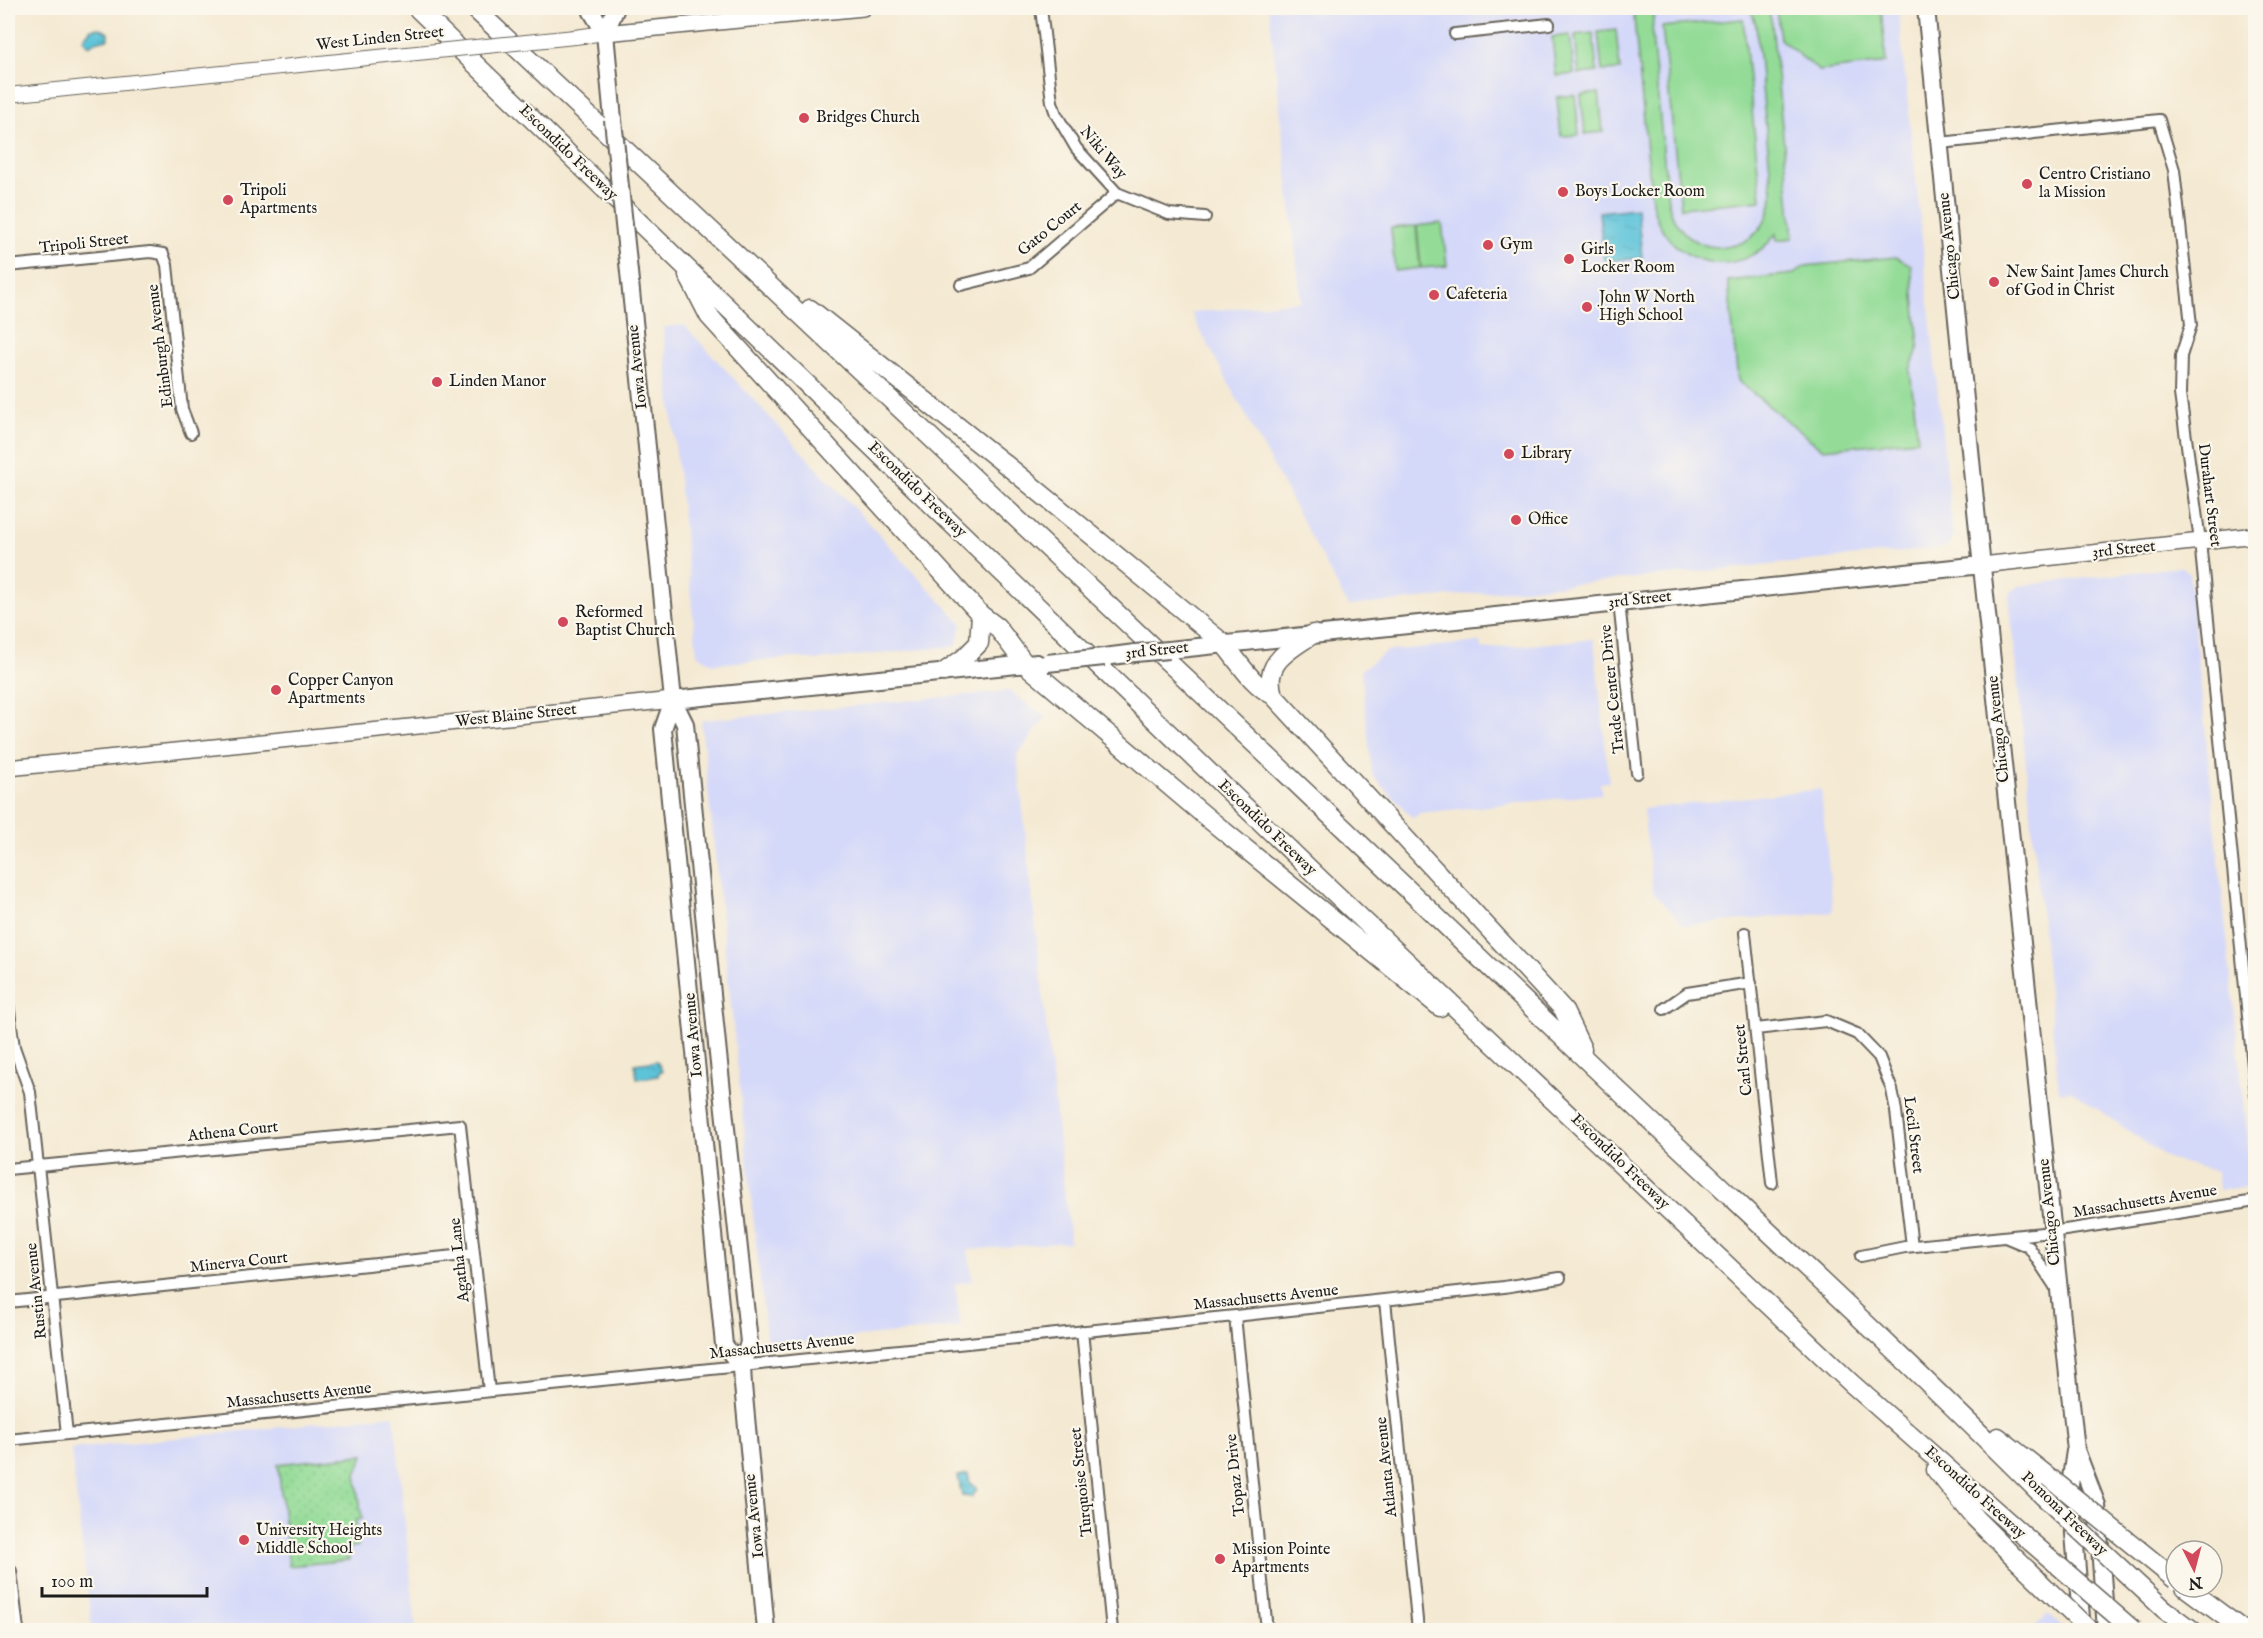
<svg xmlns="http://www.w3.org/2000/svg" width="2263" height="1638" viewBox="0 0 2263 1638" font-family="'IM FELL English',serif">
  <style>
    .built { fill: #d4d8f9 }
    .grass { fill: url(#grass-dots); stroke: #587c59; stroke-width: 1.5 }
    .garden { fill: #93db96; stroke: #587c59; stroke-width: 1.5 }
    .water { fill: url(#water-ripples); stroke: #3c707a; stroke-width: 1.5 }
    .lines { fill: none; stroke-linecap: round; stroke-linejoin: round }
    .minor-casing { stroke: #68645c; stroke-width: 14 }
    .tertiary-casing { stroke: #68645c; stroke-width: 16 }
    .secondary-casing { stroke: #68645c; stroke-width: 18 }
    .primary-casing { stroke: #68645c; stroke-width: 20 }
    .motorway-casing { stroke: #68645c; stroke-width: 21 }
    .minor { stroke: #fff; stroke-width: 10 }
    .tertiary { stroke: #fff; stroke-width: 14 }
    .secondary { stroke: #fff; stroke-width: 15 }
    .primary { stroke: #fff; stroke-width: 16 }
    .motorway { stroke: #fff; stroke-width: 18 }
    .tertiary-bridge-casing { stroke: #68645c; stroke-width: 16; stroke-linecap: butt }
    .primary-bridge-casing { stroke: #68645c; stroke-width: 20; stroke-linecap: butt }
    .motorway-bridge-casing { stroke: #68645c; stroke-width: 21; stroke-linecap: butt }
    .tertiary-bridge { stroke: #fff; stroke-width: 14 }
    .primary-bridge { stroke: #fff; stroke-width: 16 }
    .motorway-bridge { stroke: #fff; stroke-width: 18 }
    .poi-dot { fill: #d1495b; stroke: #fbf7ec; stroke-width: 2 }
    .labels { text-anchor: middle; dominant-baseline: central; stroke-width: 4.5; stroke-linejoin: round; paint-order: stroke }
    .street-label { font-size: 16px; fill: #1c1c1c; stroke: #fbf7ec }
    .poi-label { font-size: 16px; fill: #1c1c1c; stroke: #fbf7ec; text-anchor: start }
  </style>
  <defs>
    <pattern id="grass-dots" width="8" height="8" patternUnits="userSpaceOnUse" patternTransform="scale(1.5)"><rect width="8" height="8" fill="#93db96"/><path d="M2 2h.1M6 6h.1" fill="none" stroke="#7ebb81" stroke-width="1.8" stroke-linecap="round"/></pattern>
    <pattern id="water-ripples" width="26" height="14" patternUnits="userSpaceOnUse" patternTransform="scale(1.5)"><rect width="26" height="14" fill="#5cc3d9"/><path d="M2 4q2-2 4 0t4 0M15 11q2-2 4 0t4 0" fill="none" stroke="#4fa7ba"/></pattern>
  </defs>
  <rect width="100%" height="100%" fill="#fbf7ec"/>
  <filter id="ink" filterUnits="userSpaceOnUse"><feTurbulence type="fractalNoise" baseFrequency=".0167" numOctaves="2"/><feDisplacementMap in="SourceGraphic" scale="12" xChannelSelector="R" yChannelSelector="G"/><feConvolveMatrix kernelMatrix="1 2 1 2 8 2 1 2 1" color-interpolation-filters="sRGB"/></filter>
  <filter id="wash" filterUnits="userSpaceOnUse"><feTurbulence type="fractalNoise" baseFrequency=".008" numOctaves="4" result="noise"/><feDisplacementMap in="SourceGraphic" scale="24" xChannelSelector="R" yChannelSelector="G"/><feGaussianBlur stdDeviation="1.35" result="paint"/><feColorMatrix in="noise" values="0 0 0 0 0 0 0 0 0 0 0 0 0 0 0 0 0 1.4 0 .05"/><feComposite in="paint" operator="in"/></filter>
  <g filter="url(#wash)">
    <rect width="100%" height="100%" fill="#f4e9d2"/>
    <path class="built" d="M1269,8H1898L1953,536L1950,544L1942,548L1348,606L1191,313L1301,301Z
      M684,325L962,624L956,646L818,660L796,658L713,664L697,654L663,327Z
      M2179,567H2183L2189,573L2252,1180L2247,1187L2218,1190L2216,1171L2170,1160L2072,1091L2059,1092L2009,596L2010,592L2018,586Z
      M1594,639L1609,782L1600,783L1602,794L1420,813L1413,818L1372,775L1361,670L1387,651L1480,642L1482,649Z
      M1009,691L1046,717L1017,755L1070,1242L968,1250L973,1281L955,1284L961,1327L775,1345L766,1337L701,722L704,720Z
      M1821,789L1833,912L1684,925L1653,892L1643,809Z
      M394,1415L416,1630H92L71,1449Z
      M2048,1614L2063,1627V1630H2031Z"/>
    <path class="grass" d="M364,1455L356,1474L362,1519L356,1520L358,1546L348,1548L349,1560L289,1566L278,1464Z"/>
    <path class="garden" d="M1633,8H1657L1653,20L1652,36L1668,201C1681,269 1774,259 1772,190L1756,25L1750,8H1768L1772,24L1793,238L1777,240L1776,234C1737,286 1663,264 1652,202Z
      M1776,8H1881L1886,63L1819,71L1780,39Z
      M1743,19L1761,200L1681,208L1662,27Z
      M1616,30L1620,70L1602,71L1598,32Z
      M1593,33L1597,72L1579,74L1575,35Z
      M1570,35L1574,74L1556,76L1552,37Z
      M1599,93L1603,132L1585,134L1581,95Z
      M1575,95L1579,135L1561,136L1557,97Z
      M1442,223L1447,266L1421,268L1417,226Z
      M1416,226L1420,268L1395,271L1391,228Z
      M1896,257L1911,265L1919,346L1910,370L1918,440L1822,449L1738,381L1728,281L1794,274L1805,266Z"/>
    <path class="water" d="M100,28L108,33V39L95,42L89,46L83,39L91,29Z
      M1637,208L1642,258L1604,261L1599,212Z
      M657,1061L662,1071L659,1072L658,1076L637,1079L635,1064Z
      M968,1474L970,1483L977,1489L972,1497L962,1496L958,1476Z"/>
  </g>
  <g filter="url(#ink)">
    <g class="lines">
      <defs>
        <path id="minor" d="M1041,8L1052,102L1056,114L1076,148L1117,193L1169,214L1205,217
          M1455,34L1549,24
          M1940,143L2159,120L2174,170L2191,325L2181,356L2180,394L2200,541L2256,1096
          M8,266L150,252L163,254L167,265L182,409L191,433
          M961,285L1029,268L1117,193
          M1619,602L1637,773
          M1745,933L1772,1183
          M8,1004L14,1047L30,1092L67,1434
          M1664,1009L1687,993L1751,983
          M1756,1029L1826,1021L1857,1034L1879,1057L1892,1090L1896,1111L1912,1246
          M8,1169L460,1125L489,1391
          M2005,1237L2029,1247L2056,1288
          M1861,1256L1905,1247L2052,1232L2256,1201
          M1385,1300L1418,1630
          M8,1302L474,1254
          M1235,1316L1267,1630
          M1082,1331L1112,1630
          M8,1440L1235,1316L1504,1287L1560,1278
          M8,1571H11L18,1630"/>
        <path id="tertiary" d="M575,37L605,33
          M8,95L397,55"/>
        <path id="secondary" d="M605,33L863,8
          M1982,565L2256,535
          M8,768L673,700"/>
        <path id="primary" d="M591,8L592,12L605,33L613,120
          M1926,8L1977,520L2076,1450L2097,1505L2106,1630
          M605,33L616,8
          M629,272L673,700L685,724L718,1054L749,1342L742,1367L743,1385L766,1630
          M1169,650L1982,565
          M1104,657L1135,653
          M673,700L663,729L724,1345L742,1367
          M673,700L1037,663
          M2075,1451L2070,1485L2082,1630"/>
        <path id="motorway" d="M417,8L1322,881L1851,1383L2031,1542
          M474,8C844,355 1213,702 1579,1053C1734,1201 1892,1344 2043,1496
          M688,275L709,316L981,615L997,627L1025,664L1204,815L1440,1007
          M810,309L1010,468L1224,644C1239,662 1252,685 1273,695
          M1313,634C1290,650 1262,662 1273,695L1563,1009L1582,1049
          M944,672L964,658L979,643L981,615
          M1998,1437L2049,1477
          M1936,1470L1975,1518L2016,1559
          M2185,1587L2243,1630
          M2164,1609L2192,1630"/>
      </defs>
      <use href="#minor" class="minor-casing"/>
      <use href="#tertiary" class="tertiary-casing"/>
      <use href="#secondary" class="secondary-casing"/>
      <use href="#primary" class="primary-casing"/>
      <use href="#motorway" class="motorway-casing"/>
      <use href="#minor" class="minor"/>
      <use href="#tertiary" class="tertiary"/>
      <use href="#secondary" class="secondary"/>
      <use href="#primary" class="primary"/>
      <use href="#motorway" class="motorway"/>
      <defs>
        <path id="tertiary-bridge" d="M397,55L575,37"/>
        <path id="primary-bridge" d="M613,120L629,272
          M1135,653L1169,650
          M1047,663L1104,657"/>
        <path id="motorway-bridge" d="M2049,1477L2176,1580
          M2043,1496L2164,1609
          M2031,1542L2133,1630
          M2016,1559L2089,1630"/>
      </defs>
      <use href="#tertiary-bridge" class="tertiary-bridge-casing"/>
      <use href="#primary-bridge" class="primary-bridge-casing"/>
      <use href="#motorway-bridge" class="motorway-bridge-casing"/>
      <use href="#tertiary-bridge" class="tertiary-bridge"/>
      <use href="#primary-bridge" class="primary-bridge"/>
      <use href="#motorway-bridge" class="motorway-bridge"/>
    </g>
  </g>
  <g class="poi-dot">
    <circle cx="804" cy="118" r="6"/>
    <circle cx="2027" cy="184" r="6"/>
    <circle cx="1563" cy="192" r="6"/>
    <circle cx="228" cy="200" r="6"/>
    <circle cx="1488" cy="245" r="6"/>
    <circle cx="1569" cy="259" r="6"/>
    <circle cx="1994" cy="282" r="6"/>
    <circle cx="1434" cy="295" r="6"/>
    <circle cx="1587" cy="307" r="6"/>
    <circle cx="437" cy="382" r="6"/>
    <circle cx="1509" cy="454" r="6"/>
    <circle cx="1516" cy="520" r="6"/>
    <circle cx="563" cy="622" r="6"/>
    <circle cx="276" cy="690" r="6"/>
    <circle cx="244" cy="1540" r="6"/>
    <circle cx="1220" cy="1559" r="6"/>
  </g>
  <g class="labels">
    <g class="street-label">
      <text transform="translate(380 39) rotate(-6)">West Linden Street</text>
      <text transform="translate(568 153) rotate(44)">Escondido Freeway</text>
      <text transform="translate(1103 153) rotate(50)">Niki Way</text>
      <text transform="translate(1050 229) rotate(-39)">Gato Court</text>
      <text transform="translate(84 244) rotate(-6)">Tripoli Street</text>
      <text transform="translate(1950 246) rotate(-96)">Chicago Avenue</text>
      <text transform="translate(161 346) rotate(-97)">Edinburgh Avenue</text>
      <text transform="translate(638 367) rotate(-96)">Iowa Avenue</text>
      <text transform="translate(917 490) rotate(44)">Escondido Freeway</text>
      <text transform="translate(2209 495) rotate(83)">Durahart Street</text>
      <text transform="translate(2124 550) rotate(-6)">3rd Street</text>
      <text transform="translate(1640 600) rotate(-6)">3rd Street</text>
      <text transform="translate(1157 651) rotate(-6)">3rd Street</text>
      <text transform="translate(1613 689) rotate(-96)">Trade Center Drive</text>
      <text transform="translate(516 716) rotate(-6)">West Blaine Street</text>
      <text transform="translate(1999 729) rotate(-96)">Chicago Avenue</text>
      <text transform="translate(1267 828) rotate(44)">Escondido Freeway</text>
      <text transform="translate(694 1035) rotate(-95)">Iowa Avenue</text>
      <text transform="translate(1744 1060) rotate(-96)">Carl Street</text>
      <text transform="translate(233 1132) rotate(-6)">Athena Court</text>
      <text transform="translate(1913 1135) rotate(83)">Lecil Street</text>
      <text transform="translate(1620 1162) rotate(44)">Escondido Freeway</text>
      <text transform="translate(2145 1202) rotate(-9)">Massachusetts Avenue</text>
      <text transform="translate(2050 1212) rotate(-96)">Chicago Avenue</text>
      <text transform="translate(460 1260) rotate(-96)">Agatha Lane</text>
      <text transform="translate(239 1263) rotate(-6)">Minerva Court</text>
      <text transform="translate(37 1291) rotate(-96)">Rustin Avenue</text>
      <text transform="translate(1266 1298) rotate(-6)">Massachusetts Avenue</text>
      <text transform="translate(782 1347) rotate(-6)">Massachusetts Avenue</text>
      <text transform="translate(299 1396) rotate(-6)">Massachusetts Avenue</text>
      <text transform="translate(1387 1467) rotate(-96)">Atlanta Avenue</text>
      <text transform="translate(1236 1475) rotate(-96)">Topaz Drive</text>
      <text transform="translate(1082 1482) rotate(-96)">Turquoise Street</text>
      <text transform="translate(1975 1493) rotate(42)">Escondido Freeway</text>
      <text transform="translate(2064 1514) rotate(44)">Pomona Freeway</text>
      <text transform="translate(755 1516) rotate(-96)">Iowa Avenue</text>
    </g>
    <g class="poi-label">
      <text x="816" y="118">Bridges Church</text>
      <text x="2039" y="175">Centro Cristiano<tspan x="2039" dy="18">la Mission</tspan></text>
      <text x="240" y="191">Tripoli<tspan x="240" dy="18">Apartments</tspan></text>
      <text x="1575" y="192">Boys Locker Room</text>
      <text x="1500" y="245">Gym</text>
      <text x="1581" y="250">Girls<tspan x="1581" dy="18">Locker Room</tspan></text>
      <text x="2006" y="273">New Saint James Church<tspan x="2006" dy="18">of God in Christ</tspan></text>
      <text x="1446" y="295">Cafeteria</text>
      <text x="1599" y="298">John W North<tspan x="1599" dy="18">High School</tspan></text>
      <text x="449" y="382">Linden Manor</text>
      <text x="1521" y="454">Library</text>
      <text x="1528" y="520">Office</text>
      <text x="575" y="613">Reformed<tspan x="575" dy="18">Baptist Church</tspan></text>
      <text x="288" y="681">Copper Canyon<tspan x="288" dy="18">Apartments</tspan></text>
      <text x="256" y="1531">University Heights<tspan x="256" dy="18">Middle School</tspan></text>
      <text x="1232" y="1550">Mission Pointe<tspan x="1232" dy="18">Apartments</tspan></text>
    </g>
  </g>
  <rect width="2263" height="1638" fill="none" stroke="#fbf7ec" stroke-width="30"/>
  <g transform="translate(2194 1569) rotate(174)"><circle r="28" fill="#fbf7ec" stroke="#a29f99" stroke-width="1.5"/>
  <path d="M0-4.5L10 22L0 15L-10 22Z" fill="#d1495b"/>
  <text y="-9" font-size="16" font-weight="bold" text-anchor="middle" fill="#1c1c1c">N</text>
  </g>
  <path d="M42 1587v9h165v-9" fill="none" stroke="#1c1c1c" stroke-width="3"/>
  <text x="51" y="1587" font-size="18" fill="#1c1c1c" stroke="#fbf7ec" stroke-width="4.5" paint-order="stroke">100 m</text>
</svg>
